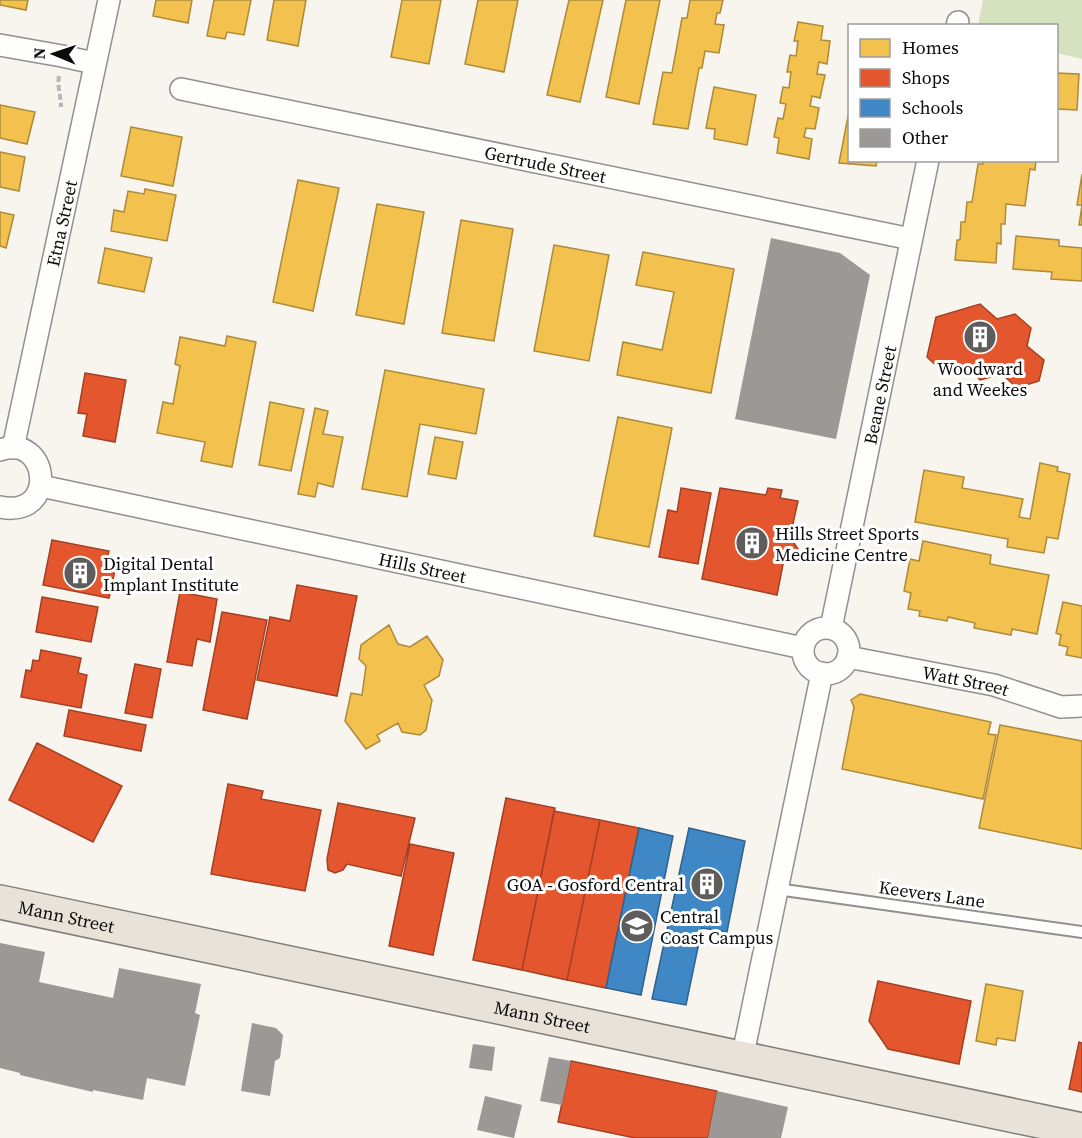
<svg xmlns="http://www.w3.org/2000/svg" width="1082" height="1138" viewBox="0 0 1082 1138" font-family="'Source Serif 4',serif">
  <style>
    .forest { fill: #d6e1c0 }
    .homes { fill: #f2c14e; stroke: #ad8a3a; stroke-width: 1.5 }
    .shops { fill: #e4572e; stroke: #a34024; stroke-width: 1.5 }
    .schools { fill: #3f88c5; stroke: #2f628d; stroke-width: 1.5 }
    .building { fill: #9b9895 }
    .lines { fill: none; stroke-linecap: round; stroke-linejoin: round }
    .lane-casing { stroke: #92908e; stroke-width: 14 }
    .street-casing { stroke: #92908e; stroke-width: 24 }
    .primary-casing { stroke: #7f7e7b; stroke-width: 36 }
    .path { stroke: #b7b6b5; stroke-width: 4; stroke-dasharray: 6 3; stroke-linecap: butt }
    .lane { stroke: #fefefd; stroke-width: 10 }
    .street { stroke: #fefefd; stroke-width: 21 }
    .primary { stroke: #e9e2d9; stroke-width: 33 }
    .labels { text-anchor: middle; dominant-baseline: central; stroke-width: 6; stroke-linejoin: round; paint-order: stroke }
    .street-label { font-size: 18px; fill: #0b0b0b; stroke: #fff }
    .poi-label { font-size: 18px; fill: #0b0b0b; stroke: #fff; text-anchor: start }
  </style>
  <rect width="100%" height="100%" fill="#f8f5ef"/>
  <path class="forest" d="M983,0H1082V59L1057,53L1056,26L978,25Z"/>
  <path class="homes" d="M0,0H28L26,10L0,5Z
    M156,0H192L188,23L153,16Z
    M214,0H251L244,35L227,32L225,39L207,36Z
    M274,0H306L298,46L267,40Z
    M402,0H441L429,64L391,57Z
    M478,0H518L504,72L465,64Z
    M569,0H603L580,102L547,95Z
    M626,0H660L639,104L606,97Z
    M690,0H723L720,13H717L715,24L724,25L719,53L705,51L702,68H699L688,129L653,124L663,72L672,73L682,18H687Z
    M798,22L823,26L821,40L830,41L827,64L819,62L817,74L825,75L820,98L812,96L810,106L819,108L815,129L806,128L804,137L812,139L809,159L777,153L779,138L774,137L778,118L783,119L786,104L780,103L783,87L789,88L791,72H787L790,55L796,56L798,41H794Z
    M1056,73L1079,74L1077,110L1056,109Z
    M714,87L756,95L747,145L714,139L715,129L706,128Z
    M0,105L35,112L27,144L0,138Z
    M850,106V160H877L876,166L839,163Z
    M131,127L182,137L173,186L121,176Z
    M0,152L25,157L19,191L0,187Z
    M983,160H1036L1035,170L1030,169L1025,206L1006,204L1005,224H1001V244L997,243L996,263L955,260L957,240H960L961,222H965L967,202H972L978,164H983Z
    M1082,174V225H1079L1082,205H1077Z
    M298,180L339,188L313,311L273,302Z
    M145,189L176,195L167,241L111,231L114,210L124,212L128,191L144,194Z
    M377,204L424,212L404,324L356,315Z
    M0,212L14,215L6,248L0,246Z
    M461,220L513,229L494,341L442,333Z
    M1016,236L1059,240V246L1082,248V281L1051,279L1052,272L1013,269Z
    M554,245L609,255L589,361L534,351Z
    M105,248L152,258L144,292L98,283Z
    M643,252L734,269L711,393L617,375L623,342L662,350L674,292L636,285Z
    M227,336L256,342L232,467L201,461L205,442L157,433L163,402L173,404L180,366L175,364L180,337L225,346Z
    M385,370L484,389L476,434L420,424L407,497L362,489Z
    M270,402L304,409L291,471L259,465Z
    M315,408L328,411L323,434L343,437L333,487L318,483L315,497L298,494Z
    M618,417L672,428L649,547L594,536Z
    M435,437L463,442L456,479L428,474Z
    M1040,463L1058,467L1057,471L1070,474L1058,539L1047,537L1044,553L1007,547L1008,539L915,522L924,470L964,477L962,488L1023,499L1019,517L1030,519Z
    M923,541L991,555L990,564L1049,575L1037,634L1012,629L1011,635L974,628L975,623L948,617L947,621L919,616L920,611L908,609L911,593L904,591L910,559L919,561Z
    M1063,602L1082,606V658L1066,655L1068,647L1059,645L1061,635L1056,633Z
    M389,625L398,644L410,647L427,636L443,660L439,676L424,685L432,700L426,730L420,735L402,732L398,723L377,735L380,741L366,749L345,721L351,693L362,695L366,666L359,659L361,645Z
    M860,694L991,722L988,734L996,735L983,799L842,769L854,707L851,700Z
    M1000,725L1082,741V849L979,828Z
    M986,984L1023,991L1015,1041L997,1038L996,1045L976,1041Z"/>
  <path class="shops" d="M980,304L997,319L1015,314L1031,328L1027,346L1044,360L1039,381L1017,388L1002,374L980,380L966,365L943,372L927,357L936,317Z
    M85,373L126,380L115,442L83,436L87,414L78,413Z
    M681,488L711,493L698,564L659,557L668,510L677,512Z
    M720,488L766,495L768,488L782,490L780,498L798,501L790,537L798,549L784,559L777,595L702,579Z
    M52,540L109,551L107,559L117,561L109,598L43,585Z
    M297,585L357,596L337,696L257,680L270,617L290,621Z
    M180,592L217,599L210,642L197,639L192,666L167,662Z
    M42,597L98,607L91,642L36,632Z
    M222,612L267,620L247,719L203,710Z
    M41,650L81,658L78,673L87,675L81,708L21,697L26,670L31,671L33,660L39,661Z
    M135,664L161,669L152,718L125,713Z
    M69,710L146,725L141,751L64,736Z
    M37,743L122,786L93,842L9,800Z
    M228,784L263,791L261,799L321,810L305,891L211,874Z
    M506,798L555,808L522,970L473,960Z
    M338,803L415,818L401,876L347,864L343,870L335,873L328,870L327,859Z
    M554,811L600,820L567,980L522,970Z
    M600,820L639,828L606,988L567,980Z
    M410,844L454,853L433,955L389,946Z
    M878,981L971,1001L959,1064L888,1049L869,1021Z
    M1079,1042L1082,1043V1092L1069,1089Z
    M571,1061L717,1091L708,1138H635L558,1122Z"/>
  <path class="schools" d="M639,828L673,836L641,995L606,988Z
    M689,828L745,841L727,932L702,928L686,1005L652,999Z"/>
  <path class="building" d="M771,238L840,253L870,275L836,439L735,419Z
    M0,943L45,952L39,982L113,998L119,968L201,984L195,1013L200,1015L185,1086L147,1078L143,1100L93,1090V1092L20,1075V1073L0,1068Z
    M252,1023L276,1028L283,1035L280,1058L275,1061L270,1096L241,1091Z
    M473,1044L495,1047L492,1071L469,1068Z
    M549,1057L571,1061L562,1105L540,1101Z
    M717,1091L788,1107L781,1138H708Z
    M485,1096L522,1105L514,1138L477,1130Z"/>
  <g class="lines">
    <defs>
      <path id="lane" d="M777,889L1082,932"/>
      <g id="street">
        <path d="M957,26L958,22"/>
        <path d="M0,45L62,56L94,63"/>
        <path id="s1" d="M181,89L911,239"/>
        <path id="s2" d="M13,448L109,0"/>
        <path d="M0,450C48,432 60,519 0,507"/>
        <path id="s3" d="M41,486L803,648"/>
        <path id="s4" d="M831,628L928,160"/>
        <circle cx="826" cy="651" r="23"/>
        <path id="s5" d="M848,657L994,685L1061,707L1082,706"/>
        <path d="M742,1059L822,673"/>
      </g>
      <g id="primary">
        <path id="s6" d="M0,902L1082,1130"/>
      </g>
    </defs>
    <use href="#lane" class="lane-casing"/>
    <use href="#street" class="street-casing"/>
    <use href="#primary" class="primary-casing"/>
    <path class="path" d="M59,76C57,87 61,96 61,107"/>
    <use href="#lane" class="lane"/>
    <use href="#street" class="street"/>
    <use href="#primary" class="primary"/>
  </g>
  <defs>
    <symbol id="building-disc" viewBox="-11 -11 22 22"><circle r="9.5" fill="#5e5d5b" stroke="#fff"/><path d="M-4-6H4V6H1V3H-1V6H-4ZM-2.5-4.3h1.7v1.8h-1.7ZM.8-4.3h1.7v1.8H.8ZM-2.5-1h1.7V.8h-1.7ZM.8-1h1.7V.8H.8Z" fill="#fff"/></symbol>
    <symbol id="university-disc" viewBox="-11 -11 22 22"><circle r="9.5" fill="#5e5d5b" stroke="#fff"/><path d="M0-5L7-2L0 1L-7-2ZM-4 1L0 2.5L4 1V4Q0 6-4 4Z" fill="#fff"/></symbol>
  </defs>
  <g fill-rule="evenodd">
    <use href="#building-disc" x="961" y="318" width="38" height="38"/>
    <use href="#building-disc" x="733" y="524" width="38" height="38"/>
    <use href="#building-disc" x="61" y="554" width="38" height="38"/>
    <use href="#building-disc" x="688" y="865" width="38" height="38"/>
    <use href="#university-disc" x="618" y="907" width="38" height="38"/>
  </g>
  <g class="labels">
    <g class="street-label">
      <text stroke="none"><textPath href="#s1" startOffset="372">Gertrude Street</textPath></text>
      <text stroke="none"><textPath href="#s2" startOffset="230">Etna Street</textPath></text>
      <text stroke="none"><textPath href="#s4" startOffset="238">Beane Street</textPath></text>
      <text stroke="none"><textPath href="#s3" startOffset="390">Hills Street</textPath></text>
      <text stroke="none"><textPath href="#s5" startOffset="120">Watt Street</textPath></text>
      <text transform="translate(932 894) rotate(8)">Keevers Lane</text>
      <text stroke="none"><textPath href="#s6" startOffset="68">Mann Street</textPath></text>
      <text stroke="none"><textPath href="#s6" startOffset="554">Mann Street</textPath></text>
    </g>
    <g class="poi-label">
      <text x="980" y="368" text-anchor="middle">Woodward<tspan x="980" dy="21">and Weekes</tspan></text>
      <text x="775" y="533">Hills Street Sports<tspan x="775" dy="21">Medicine Centre</tspan></text>
      <text x="103" y="563">Digital Dental<tspan x="103" dy="21">Implant Institute</tspan></text>
      <text x="684" y="884" text-anchor="end">GOA - Gosford Central</text>
      <text x="660" y="916">Central<tspan x="660" dy="21">Coast Campus</tspan></text>
    </g>
  </g>
  <rect x="848" y="24" width="210" height="138" fill="#ffffff" stroke="#9d9d9d" stroke-width="1.5"/>
  <rect x="860" y="39" width="30" height="18" fill="#f2c14e" stroke="#9d9d9d" stroke-width="1.5"/>
  <text x="902" y="54" font-size="18" fill="#0b0b0b">Homes</text>
  <rect x="860" y="69" width="30" height="18" fill="#e4572e" stroke="#9d9d9d" stroke-width="1.5"/>
  <text x="902" y="84" font-size="18" fill="#0b0b0b">Shops</text>
  <rect x="860" y="99" width="30" height="18" fill="#3f88c5" stroke="#9d9d9d" stroke-width="1.5"/>
  <text x="902" y="114" font-size="18" fill="#0b0b0b">Schools</text>
  <rect x="860" y="129" width="30" height="18" fill="#9b9895" stroke="#9d9d9d" stroke-width="1.5"/>
  <text x="902" y="144" font-size="18" fill="#0b0b0b">Other</text>
  <g transform="translate(54 54) rotate(272)" stroke="#ffffff" stroke-width="4.5" paint-order="stroke">
  <path d="M0-4.5L10 22L0 15L-10 22Z" fill="#0b0b0b"/>
  <text y="-9" font-size="16" font-weight="bold" text-anchor="middle" fill="#0b0b0b">N</text>
  </g>
</svg>
